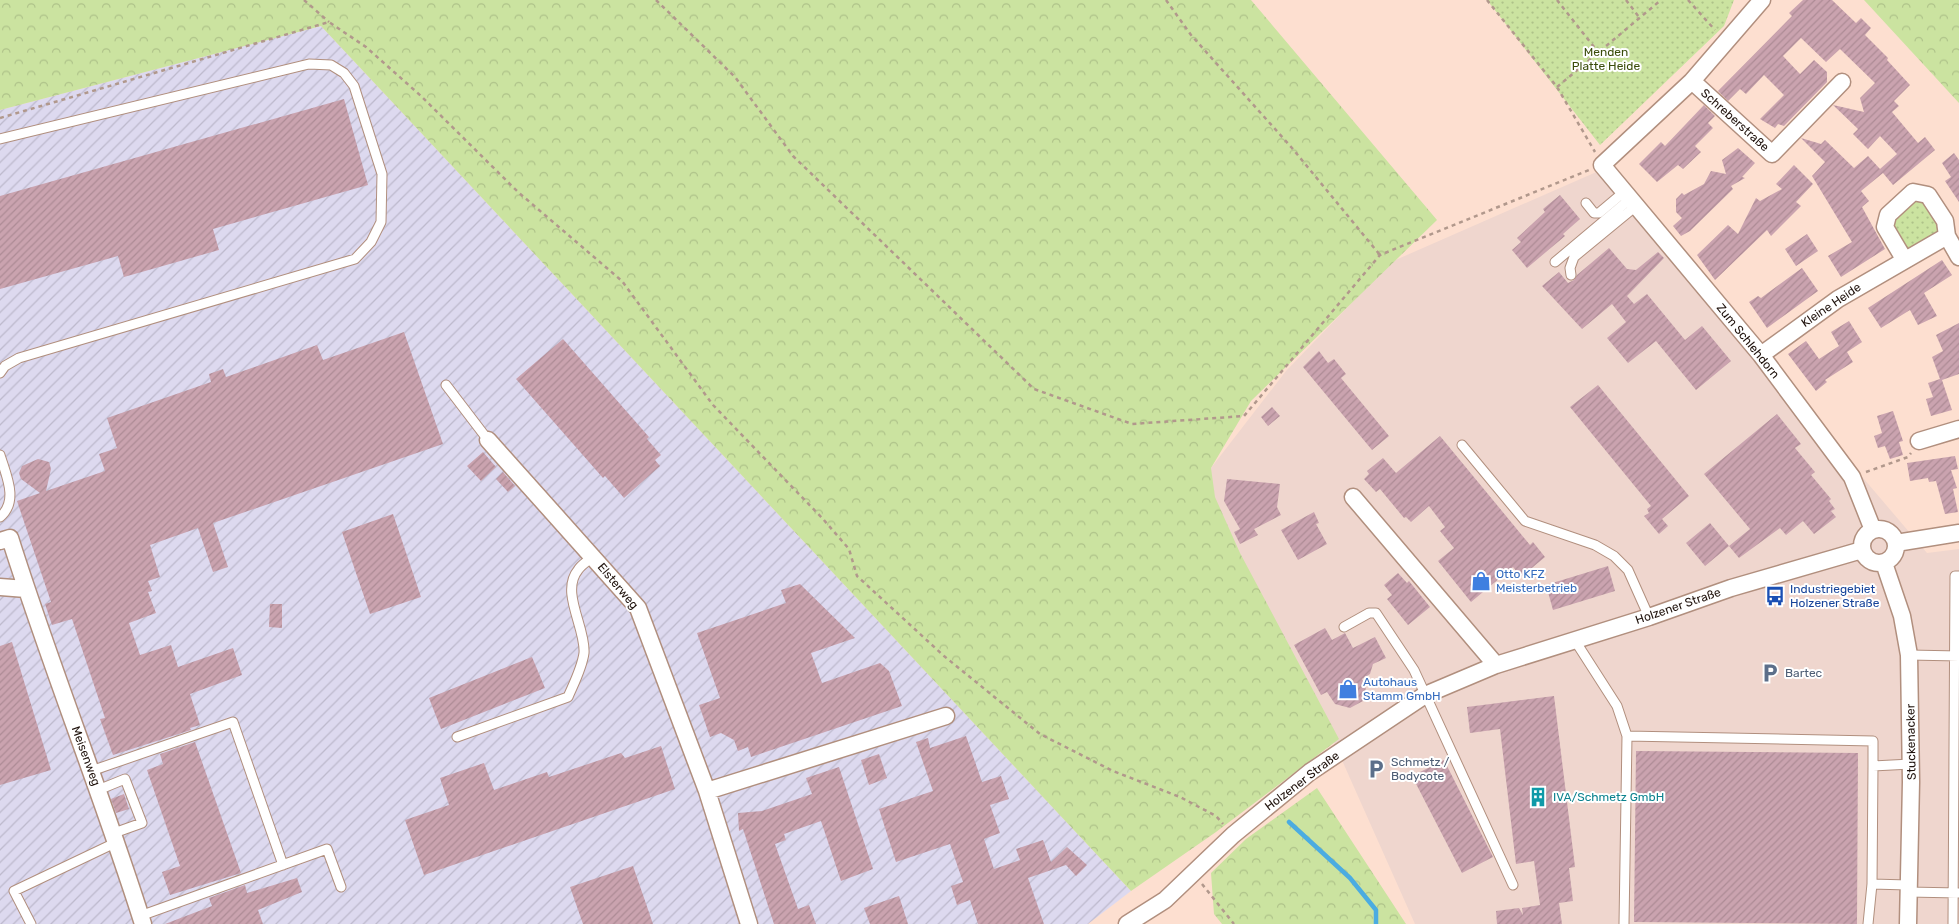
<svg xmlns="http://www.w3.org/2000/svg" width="1959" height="924" viewBox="0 0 1959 924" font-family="Rubik,sans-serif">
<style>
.commercial{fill:#efd6ce}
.industrial{fill:url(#industrial-furrows)}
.green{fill:url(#green-dots)}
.forest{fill:url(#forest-crowns)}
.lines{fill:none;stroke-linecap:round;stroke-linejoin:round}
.stream{stroke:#4bace1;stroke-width:4.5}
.building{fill:url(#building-hatch)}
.service-casing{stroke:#b18f7e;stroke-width:11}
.minor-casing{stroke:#b18f7e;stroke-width:19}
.path{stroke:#b1988c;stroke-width:2.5;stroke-dasharray:4 4;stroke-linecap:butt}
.service{stroke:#fff;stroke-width:9}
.minor{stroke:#fff;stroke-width:16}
.labels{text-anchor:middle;stroke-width:4;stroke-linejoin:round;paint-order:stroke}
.park-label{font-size:12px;fill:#3a4c0a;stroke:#fff}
.street-label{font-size:12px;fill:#1f120c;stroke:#fff}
.shop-label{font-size:12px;fill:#366cbe;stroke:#fff;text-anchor:start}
.transit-label{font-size:12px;fill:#164399;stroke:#fff;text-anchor:start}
.service-label{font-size:12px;fill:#4e5e75;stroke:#fff;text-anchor:start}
.culture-label{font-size:12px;fill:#0d838f;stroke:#fff;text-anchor:start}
</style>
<defs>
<pattern id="industrial-furrows" width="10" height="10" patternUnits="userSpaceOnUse" patternTransform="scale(1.25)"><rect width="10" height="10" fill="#ddd9ef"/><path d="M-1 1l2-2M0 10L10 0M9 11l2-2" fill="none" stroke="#bdb9cc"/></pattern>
<pattern id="green-dots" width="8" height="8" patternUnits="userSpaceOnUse" patternTransform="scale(1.25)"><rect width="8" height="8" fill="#cbe3a0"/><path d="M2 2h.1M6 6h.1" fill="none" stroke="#aec289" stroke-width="1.8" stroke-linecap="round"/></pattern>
<pattern id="forest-crowns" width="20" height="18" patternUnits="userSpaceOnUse" patternTransform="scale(1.25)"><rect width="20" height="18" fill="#cbe3a0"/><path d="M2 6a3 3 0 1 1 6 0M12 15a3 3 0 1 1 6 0" fill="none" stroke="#aec289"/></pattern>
<pattern id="building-hatch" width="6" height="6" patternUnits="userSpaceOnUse" patternTransform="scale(1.25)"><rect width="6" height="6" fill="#caa3af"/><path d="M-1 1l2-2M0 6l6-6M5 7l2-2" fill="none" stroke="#ad8b95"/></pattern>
</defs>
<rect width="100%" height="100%" fill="#fddfd0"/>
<path class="commercial" d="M1601,170L1927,553L1959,549V924H1415L1316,702L1210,497L1211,468L1286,371L1391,262Z"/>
<path class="industrial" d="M321,26L1131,891L1088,924H0V110Z"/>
<path class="green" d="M1487,0H1734L1724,26L1600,145Z
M1913,192L1928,195L1947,236L1904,259L1888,215Z"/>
<path class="forest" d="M0,0H1251L1437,220L1251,401L1211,468L1215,497L1240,553L1339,739L1216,832L1131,891L321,26L0,110Z
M1864,0H1959V103Z
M1317,788L1406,924H1222L1214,914L1211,873L1246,839Z"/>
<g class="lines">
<path class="stream" d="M1289,822L1350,878L1376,910V924"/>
</g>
<path class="building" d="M1803,0H1832L1856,23L1861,18L1871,28L1865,35L1888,58L1887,60L1910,85L1894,101L1899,106L1892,112L1918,143L1925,137L1935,150L1893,185L1883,173L1861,191L1869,201L1862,207L1885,249L1841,277L1828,256L1852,242L1812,176L1825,162L1801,138L1821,144L1825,140L1854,168L1868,156L1880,169L1897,154L1880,136L1868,149L1853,134L1858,129L1833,105L1864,112L1860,98L1875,83L1840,49L1826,62L1801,38L1783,56L1800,74L1814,60L1827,72V82L1784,126L1778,124L1775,128L1760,119L1784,95L1764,75L1746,94L1740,89L1728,101L1718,91L1792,16L1789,13Z
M344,99L368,185L213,229L219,250L124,277L118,256L0,289V196Z
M1704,105L1715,116L1708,123L1713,128L1695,146L1701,152L1683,169L1678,165L1657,182L1639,164L1661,142L1665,146Z
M1738,148L1755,163L1742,177L1745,178L1731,186L1733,189L1690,231L1681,236L1673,226L1682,218L1676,212V199L1682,193L1684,195L1704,184L1711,171L1726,174L1722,160Z
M1954,153L1959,160V202L1945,181L1951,177L1942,163Z
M1794,165L1813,184L1796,202L1801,206L1771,236L1767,230L1715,280L1697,255L1728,225L1738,234L1756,198L1760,201L1782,189L1776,184Z
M1560,195L1580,219L1563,234L1565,236L1527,268L1512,250L1521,242L1517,238L1545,212L1543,209Z
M1807,234L1818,251L1796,266L1785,249Z
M1609,248L1627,269L1636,270L1658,252L1664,258L1627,296L1634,304L1647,294L1685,340L1702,326L1731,361L1696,390L1656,341L1628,363L1607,338L1626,322L1612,304L1582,329L1542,286L1559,272L1568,283L1574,280L1577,275Z
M1942,260L1952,275L1924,293L1937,316L1918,325L1910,310L1881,328L1868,308Z
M1802,268L1818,291L1767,328L1749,302L1758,296L1761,298Z
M1849,321L1862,342L1847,352L1853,362L1825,380L1827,382L1816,391L1788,354L1806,341L1819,359L1839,346L1831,332Z
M1959,323V374L1942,380L1952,410L1931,416L1926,399L1933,397L1928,383L1940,379L1932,357L1943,351L1936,335Z
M404,332L443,444L213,523L228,567L213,572L198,528L150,545L160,577L148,581L152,591L148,592L156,613L129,623L140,655L171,645L178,667L233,648L242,675L190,694L200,725L190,728L191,730L113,755L100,719L105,718L72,619L52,625L45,604L51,602L17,501L40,493L21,479L19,473L22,466L38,459L49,462L51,469L46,491L105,471L99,454L117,448L107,418L211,382L209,374L223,369L226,377L317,345L323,360Z
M563,339L649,437L647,439L661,455L655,460L660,466L624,498L605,476L603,478L516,379Z
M1319,351L1328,363L1334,359L1346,374L1341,378L1389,436L1372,450L1303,367Z
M1598,385L1689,496L1662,519L1668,526L1659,534L1644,516L1649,513L1647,509L1651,506L1570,407Z
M1272,407L1280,416L1268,426L1261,417Z
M1893,411L1903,441L1899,442L1903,455L1890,459L1885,446L1878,448L1874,436L1882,433L1877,416Z
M1777,414L1801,444L1795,448L1815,472L1811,475L1831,499L1829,501L1835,509L1831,511L1836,517L1814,534L1803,521L1786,535L1780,528L1739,558L1729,546L1750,529L1704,474Z
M1440,436L1530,545L1533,542L1545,557L1521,577L1513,567L1471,602L1438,561L1454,548L1440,531L1445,527L1429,506L1411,522L1406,517L1404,518L1380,489L1376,492L1364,479L1369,474L1367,471L1383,458L1396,473Z
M483,452L496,467L481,481L467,466Z
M1955,456L1958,469L1951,470L1957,488L1953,489L1958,512L1945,514L1936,481L1929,482L1928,478L1910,481L1907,463Z
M503,472L515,486L508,492L496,479Z
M1227,479L1280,484L1277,507L1281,515L1254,529L1258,535L1240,544L1234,532L1240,529L1224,501Z
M1314,512L1319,523L1316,524L1327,544L1298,560L1281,530Z
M393,514L421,597L370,614L342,532Z
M1710,523L1729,546L1705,566L1686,543Z
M1608,566L1615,591L1553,610L1546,585Z
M1398,573L1407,583L1409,581L1430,607L1408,625L1387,599L1392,595L1384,585Z
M800,584L855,638L811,653L822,683L880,663L889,671L902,706L751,757L748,747L738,751L734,740L721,733L710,737L699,705L720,698L697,633L786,603L781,590Z
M270,604H282V628L269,627Z
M1325,628L1332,640L1345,633L1353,648L1375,637L1386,658L1373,664L1370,674L1362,679L1366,687L1363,701L1350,708L1335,704L1327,692L1321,695L1294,645Z
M12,642L51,770L0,785V646Z
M532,657L545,688L441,729L429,698Z
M1554,696L1575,867L1569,868L1573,901L1559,903L1562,924H1497L1496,911L1519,908L1523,915L1522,908L1540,905L1534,861L1516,864L1500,729L1470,733L1467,707Z
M966,736L982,782L1001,776L1009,799L990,805L1000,833L984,839L994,869L1020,860L1016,849L1043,840L1051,862L1067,847L1087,865L1076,876L1066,865L1028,878L1044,924H978L970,900L957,905L951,886L963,882L950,844L896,862L879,809L933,791L916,742L928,738L930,748Z
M195,742L241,873L170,895L162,872L180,866L147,770L163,764L160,754Z
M661,746L675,789L424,875L405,820L449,805L440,778L484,763L494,790L547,772L549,777L621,753L625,758Z
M1636,751L1858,753L1857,924L1634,922Z
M879,754L887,778L869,785L861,760Z
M1444,760L1493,857L1462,873L1412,776Z
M839,767L873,869L841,881L821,821L784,834L786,840L775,844L798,909L809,905L816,924H774L743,829L739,831L738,813L762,811L812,794L806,778Z
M124,794L129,809L116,813L111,799Z
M633,866L653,924H583L570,887Z
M297,878L302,892L258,910L263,924H165L212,906L209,898L245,885L247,893Z
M899,896L908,924H870L864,908Z"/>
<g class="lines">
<defs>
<path id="service" d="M0,139L309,64L331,65L344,73L354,86L382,174L381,222L371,242L355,259L19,358L5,366L0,373
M1586,203L1594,213H1599L1624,192
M1555,262L1630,199
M1571,275L1570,268L1574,257L1636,206
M446,385L488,440
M1462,445L1525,521L1595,545L1614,556L1628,570L1649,617
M0,455C6,475 19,501 0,517
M1344,627L1369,613H1376L1414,670L1513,885
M1574,639L1617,706L1627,736
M1909,655L1959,656
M457,737L568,697C574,683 582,668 584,653C586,628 560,592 578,570C581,565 588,561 592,557
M91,771L233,722L283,865
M98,790L125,779L142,823L114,833
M1908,885L1872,884L1873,766L1911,764
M1908,892L1959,893
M140,916L327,849L341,887
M31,924L14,891L117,842
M1624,924L1627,736L1873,741V766
M1868,924L1872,884
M1953,924L1955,576H1959"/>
<path id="minor" d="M1762,0L1692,81L1602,165L1761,355L1852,477L1873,530
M1692,81L1772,154L1842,82
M1904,259L1885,227L1888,215L1913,192L1928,195L1945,221L1947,236
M1761,355L1838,299L1947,236L1959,257
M488,440L638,608L707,791L749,924
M1919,441L1959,429
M1353,497L1496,665
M1862 546a17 17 0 1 1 34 0a17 17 0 1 1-34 0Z
M0,541L10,538C51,668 102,794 143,924
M1896,543L1959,533
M1884,563L1902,616L1909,655L1911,782L1908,924
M0,587L26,589
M707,791L946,716
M1127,924L1165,900L1233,835L1310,772L1425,695L1496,665L1649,617L1731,588L1862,550"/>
</defs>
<use href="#service" class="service-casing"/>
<use href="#minor" class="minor-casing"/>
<path class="path" d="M304,0L329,22
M656,0L735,77L793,156L1034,389L1132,424L1244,416L1380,255L1589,170
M1166,0L1191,35L1292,148L1380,255
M1487,0L1557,87L1595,152
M1557,0L1598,52
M1626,0L1639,17
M1688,0L1715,30
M1557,87L1661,0
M0,118L329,22L366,47L421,96L518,192L622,281L713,405L823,519L849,549L857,576L944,656L1040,734L1113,771L1180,797L1216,816L1223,824
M1866,472L1908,457L1911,453
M1202,884L1234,924"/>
<use href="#service" class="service"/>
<use href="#minor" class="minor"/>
</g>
<defs>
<symbol id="shop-bare" viewBox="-9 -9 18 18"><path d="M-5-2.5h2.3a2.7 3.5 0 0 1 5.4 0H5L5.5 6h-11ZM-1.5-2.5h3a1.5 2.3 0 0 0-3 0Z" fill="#3f7fe0" stroke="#fff" stroke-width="2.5" paint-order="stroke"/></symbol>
<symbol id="bus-bare" viewBox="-9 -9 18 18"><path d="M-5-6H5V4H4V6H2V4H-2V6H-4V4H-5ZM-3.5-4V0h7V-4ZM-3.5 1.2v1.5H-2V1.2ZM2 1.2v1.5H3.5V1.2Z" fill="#1a4fb4" stroke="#fff" stroke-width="2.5" paint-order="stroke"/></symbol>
<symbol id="parking-bare" viewBox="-9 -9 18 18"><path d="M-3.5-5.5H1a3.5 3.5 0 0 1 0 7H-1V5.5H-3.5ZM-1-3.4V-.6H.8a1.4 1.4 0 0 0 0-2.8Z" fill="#5c6f8a" stroke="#fff" stroke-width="2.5" paint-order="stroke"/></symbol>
<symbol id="building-bare" viewBox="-9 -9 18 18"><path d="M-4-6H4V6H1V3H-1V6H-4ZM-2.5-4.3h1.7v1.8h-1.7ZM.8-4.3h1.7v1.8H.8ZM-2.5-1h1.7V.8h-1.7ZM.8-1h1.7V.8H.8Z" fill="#0f9aa8" stroke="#fff" stroke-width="2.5" paint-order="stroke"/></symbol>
</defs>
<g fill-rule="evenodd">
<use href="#shop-bare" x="1467" y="567" width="28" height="28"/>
<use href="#bus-bare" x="1761" y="582" width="28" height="28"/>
<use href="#parking-bare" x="1756" y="659" width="28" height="28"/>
<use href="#shop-bare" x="1334" y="675" width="28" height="28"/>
<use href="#parking-bare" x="1362" y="755" width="28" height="28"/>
<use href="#building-bare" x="1524" y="783" width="28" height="28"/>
</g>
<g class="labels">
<g class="park-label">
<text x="1606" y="56">Menden<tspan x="1606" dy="14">Platte Heide</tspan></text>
</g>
<g class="street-label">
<text transform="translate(1735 120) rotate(42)" y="4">Schreberstraße</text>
<text transform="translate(1831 305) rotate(-34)" y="4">Kleine Heide</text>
<text transform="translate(1748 341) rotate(51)" y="4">Zum Schlehdorn</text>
<text transform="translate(618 586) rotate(50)" y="4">Elsterweg</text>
<text transform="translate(1678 606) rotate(-19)" y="4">Holzener Straße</text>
<text transform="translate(1911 742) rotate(-91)" y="4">Stuckenacker</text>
<text transform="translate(86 756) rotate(70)" y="4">Meisenweg</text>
<text transform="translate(1302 781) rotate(-37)" y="4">Holzener Straße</text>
</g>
<g class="shop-label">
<text x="1496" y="578">Otto KFZ<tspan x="1496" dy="14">Meisterbetrieb</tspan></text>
<text x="1363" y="686">Autohaus<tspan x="1363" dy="14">Stamm GmbH</tspan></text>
</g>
<g class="transit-label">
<text x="1790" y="593">Industriegebiet<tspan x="1790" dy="14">Holzener Straße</tspan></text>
</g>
<g class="service-label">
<text x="1785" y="677">Bartec</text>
<text x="1391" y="766">Schmetz /<tspan x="1391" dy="14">Bodycote</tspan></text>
</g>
<g class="culture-label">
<text x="1553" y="801">IVA/Schmetz GmbH</text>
</g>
</g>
</svg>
